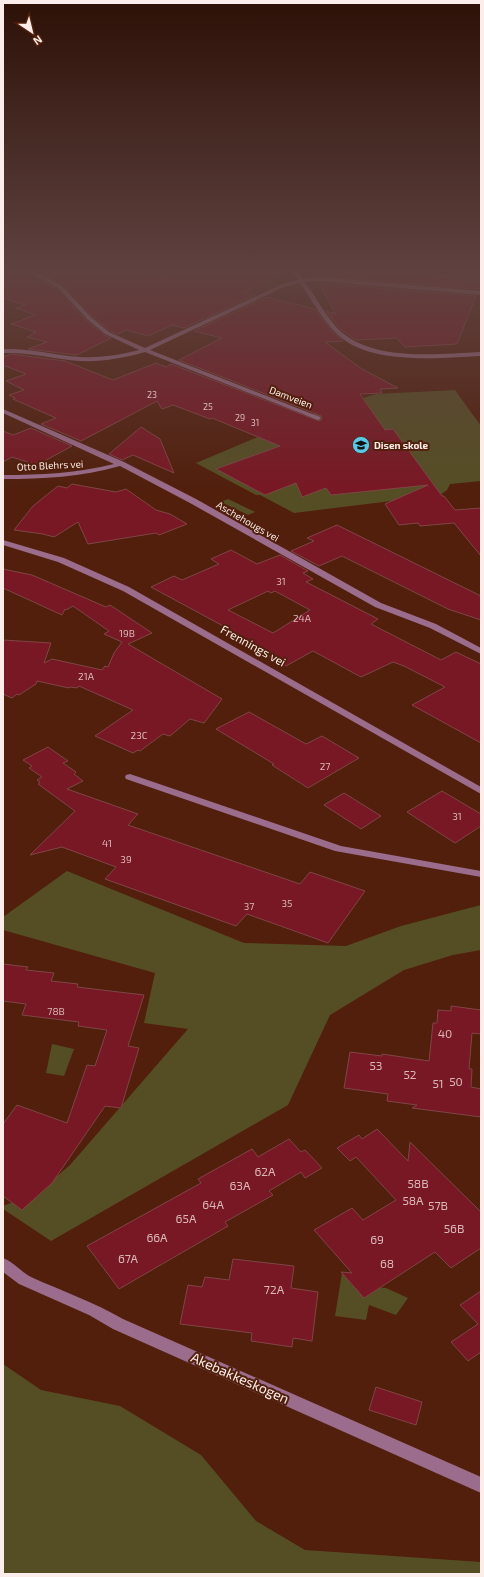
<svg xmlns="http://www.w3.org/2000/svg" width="484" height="1577" viewBox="0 0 484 1577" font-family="'Exo 2',sans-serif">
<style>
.green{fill:#554e24}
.building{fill:#781824;stroke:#7f4546;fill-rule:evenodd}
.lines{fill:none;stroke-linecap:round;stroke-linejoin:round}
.minor{fill:#9b6c8b;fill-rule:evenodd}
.labels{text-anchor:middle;stroke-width:4;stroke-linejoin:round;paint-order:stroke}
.far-number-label{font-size:9px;fill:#dab8b8}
.far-street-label{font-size:10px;fill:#fbede9;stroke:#511f0c}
.far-poi-label{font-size:10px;font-weight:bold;fill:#fbede9;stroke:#511f0c;text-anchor:start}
.number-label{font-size:10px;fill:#dab8b8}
.street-label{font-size:12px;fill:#fbede9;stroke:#511f0c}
.near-number-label{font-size:12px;fill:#dab8b8}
.near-street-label{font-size:14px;fill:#fbede9;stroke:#511f0c}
</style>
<rect width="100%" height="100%" fill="#511f0c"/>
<path class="green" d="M455,390L481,426V481L450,484L447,490L440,495L294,513L260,495H256L196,463L315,413L376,394Z
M228,499L255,512L248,515L221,502Z
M67,871L244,943L346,946L401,926L481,905V950L453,955L404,970L330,1015L288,1105L51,1241L3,1209V1206L39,1192L70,1165L188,1029L144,1023L155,973L3,930V917Z
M52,1044L74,1049L64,1076L46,1073Z
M342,1273L352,1285L386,1288L408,1298L396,1315L369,1305L366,1320L335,1316Z
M3,1364L41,1390L120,1406L201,1455L256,1521L305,1550L481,1562V1574H3Z"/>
<path class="building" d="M3,270H24L57,289L86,320L104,335L111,338L77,355L28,349L47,342L27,337L36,332L11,324L36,315L16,308L25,305L3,298Z
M34,270H141L163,276L176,270H290L244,292L255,295L184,328L172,325L148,336L126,330L118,334L110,331L92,316L63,285Z
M311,270H389V271L464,278L462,281L481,282V284L479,289L315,276Z
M319,283L476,296L457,344L405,347L397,338L356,340L340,329L326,311L336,314Z
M266,297L315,309L333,332L343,341L325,342L362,369L398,388L380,389L382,393L360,394L385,430L393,429L442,496H444L455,510L481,508V556L454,523L420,526L418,523L399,525L385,504L428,485L331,495L326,488L302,497L296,483L265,495L216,469L280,446L212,418L210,419L173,405L162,409L157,401L81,441L41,424L56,418L13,399L15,398L9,395L24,390L6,381L26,374L3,365V357L11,354L65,361L113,380L156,363L166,367L171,364L319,421L322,419L321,416L179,360L222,338L194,331Z
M141,427L160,439L174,473L133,455L122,460L109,454Z
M31,428L72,446L37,465L12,457L3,462V431L13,435Z
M72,484L116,492L126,489L156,510L170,514L187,524L159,535L156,533L88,544L78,522L54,537L43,534L14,530L33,506L58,486L67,488Z
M337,525L481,596V620L448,609L342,556L319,566L291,551L314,541L307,538Z
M231,550L257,564L280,555L308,571L303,573L313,579L306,582L378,619L371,624L441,660L456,652L481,664V743L412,705L445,687L404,666L393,662L361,677L313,651L286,666L232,636L238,634L151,587L174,576L182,580L219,564L211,559ZM268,591L271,593L275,591L310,610L273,633L228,610Z
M3,569L32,575L106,607L110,605L152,633L128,644L222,699L204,723L190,719L170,736L163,734L140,751L138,750L133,753L95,736L133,710L79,686L77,688L70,687L69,688L37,681L36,684L19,695L17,694L12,698L3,694V640L51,643L44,663L52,659L102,670L105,666L108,667L114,653L122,642L104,634L109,631L73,606L66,610L65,609L62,615L3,588Z
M249,712L306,744L322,736L359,758L308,788L272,765L274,764L216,729Z
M48,747L68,761L63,763L76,772L74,774L83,781L67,789L138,814L128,825L300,884L310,872L365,891L328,943L247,914L236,926L105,879L116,867L62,847L30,855L75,811L38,784L40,782L37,780L42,777L29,768L32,766L23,760Z
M442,791L481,814V826L455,843L407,812Z
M344,793L381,816L361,829L324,805Z
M3,964L28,967L26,970L54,973L51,981L78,984L77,987L144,995L128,1046L139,1048L121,1108L105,1106L52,1183L22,1210L3,1196V1124L17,1105L67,1123L87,1065L95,1066L107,1030L78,1026L79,1022L22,1015L26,1004L3,1001Z
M451,1006L481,1010V1034L472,1033L469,1069H472L471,1087L481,1089V1117L412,1108L417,1105L387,1101L388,1094L344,1088L350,1052L382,1056V1054L429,1061L433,1023H437L438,1010L451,1011Z
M377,1129L408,1161L410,1142L481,1212V1248L451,1268L435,1252L364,1298L341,1272L352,1273L314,1230L352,1208L363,1220L396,1200L356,1157L350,1161L337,1148L359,1135L362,1139Z
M289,1139L301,1152L305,1150L322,1168L305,1178L301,1172L269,1191L273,1195L225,1222L228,1226L119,1289L87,1246L201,1183L198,1179L252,1149L258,1157Z
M233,1259L294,1266L291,1288L318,1292L312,1341L293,1338L292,1347L251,1341L252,1333L180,1324L188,1285L202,1287L205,1277L229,1280Z
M481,1291V1352L468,1361L451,1342L478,1324L460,1305Z
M376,1387L422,1402L416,1425L369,1410Z"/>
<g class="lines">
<path class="minor" d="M25,270H31L62,286L91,317L109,332L145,348L280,285L298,280L291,270H297L303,279L318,277L481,291V295L318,281L305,282C315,296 328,319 339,330C374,362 437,354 481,352V356C438,358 365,366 334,331C321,317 311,299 300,283L284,287L150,350L320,417V419L318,420L145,352C124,358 102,362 80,361C54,359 29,352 3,353V349C29,348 54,355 80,357C100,358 120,355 139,350L105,334L87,319L58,288Z
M3,409L124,462L196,499L381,603L436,624L481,648V654L430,628L375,607L190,503L120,466C81,477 43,479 3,479V475C41,475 78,473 114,464L3,413Z
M3,540L64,558L129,587L481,787V794L123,591L58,562L3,545Z
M130,774L341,846L481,871V877L335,851L126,779L125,777L126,775Z
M3,1258C14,1262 21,1272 31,1277C62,1291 94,1302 123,1319L481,1477V1493L113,1329L89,1315L19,1284L3,1272Z"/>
</g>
<linearGradient id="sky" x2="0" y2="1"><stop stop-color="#2d1107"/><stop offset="0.55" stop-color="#5f4240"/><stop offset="1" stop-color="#5f4240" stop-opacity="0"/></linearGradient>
<rect width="484" height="490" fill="url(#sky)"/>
<defs>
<symbol id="school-disc" viewBox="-11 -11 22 22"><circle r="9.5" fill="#5bc7e7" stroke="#511f0c"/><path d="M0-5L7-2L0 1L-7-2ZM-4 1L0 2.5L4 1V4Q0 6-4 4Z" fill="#111"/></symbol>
</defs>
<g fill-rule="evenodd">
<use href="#school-disc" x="351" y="435" width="20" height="20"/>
</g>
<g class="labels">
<g class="far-number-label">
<text x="152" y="398">23</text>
<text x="208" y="410">25</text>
<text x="240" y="421">29</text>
<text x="255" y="426">31</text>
</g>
<g class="far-street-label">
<text transform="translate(291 397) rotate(21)" y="4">Damveien</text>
<text transform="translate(50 465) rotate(-3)" y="4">Otto Blehrs vei</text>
<text transform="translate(248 521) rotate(30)" y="4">Aschehougs vei</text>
</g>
<g class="far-poi-label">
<text x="374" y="449">Disen skole</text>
</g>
<g class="number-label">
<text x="281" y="585">31</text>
<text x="302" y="622">24A</text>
<text x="127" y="637">19B</text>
<text x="86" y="680">21A</text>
<text x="139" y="739">23C</text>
<text x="325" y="770">27</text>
<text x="457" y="820">31</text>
<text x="107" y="847">41</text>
<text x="126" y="863">39</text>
<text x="287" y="907">35</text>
<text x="249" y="910">37</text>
<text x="56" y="1015">78B</text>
</g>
<g class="street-label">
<text transform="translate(253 646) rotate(29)" y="4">Frennings vei</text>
</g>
<g class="near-number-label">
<text x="445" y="1038">40</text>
<text x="376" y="1070">53</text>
<text x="410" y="1079">52</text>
<text x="456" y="1086">50</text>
<text x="438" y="1088">51</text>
<text x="265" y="1176">62A</text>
<text x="418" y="1188">58B</text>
<text x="240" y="1190">63A</text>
<text x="413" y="1205">58A</text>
<text x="213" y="1209">64A</text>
<text x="438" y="1210">57B</text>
<text x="186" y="1223">65A</text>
<text x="454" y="1233">56B</text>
<text x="157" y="1242">66A</text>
<text x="377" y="1244">69</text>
<text x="128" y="1263">67A</text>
<text x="387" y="1268">68</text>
<text x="274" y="1294">72A</text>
</g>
<g class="near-street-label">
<text transform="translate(240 1378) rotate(24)" y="5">Akebakkeskogen</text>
</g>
</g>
<rect width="484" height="1577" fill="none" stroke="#fbede9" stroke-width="8"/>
<g transform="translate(32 32) rotate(145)" stroke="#511f0c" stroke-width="3" paint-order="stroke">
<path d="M0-3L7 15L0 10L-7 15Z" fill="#fbede9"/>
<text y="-6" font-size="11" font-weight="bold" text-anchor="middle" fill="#fbede9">N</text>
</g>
</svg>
